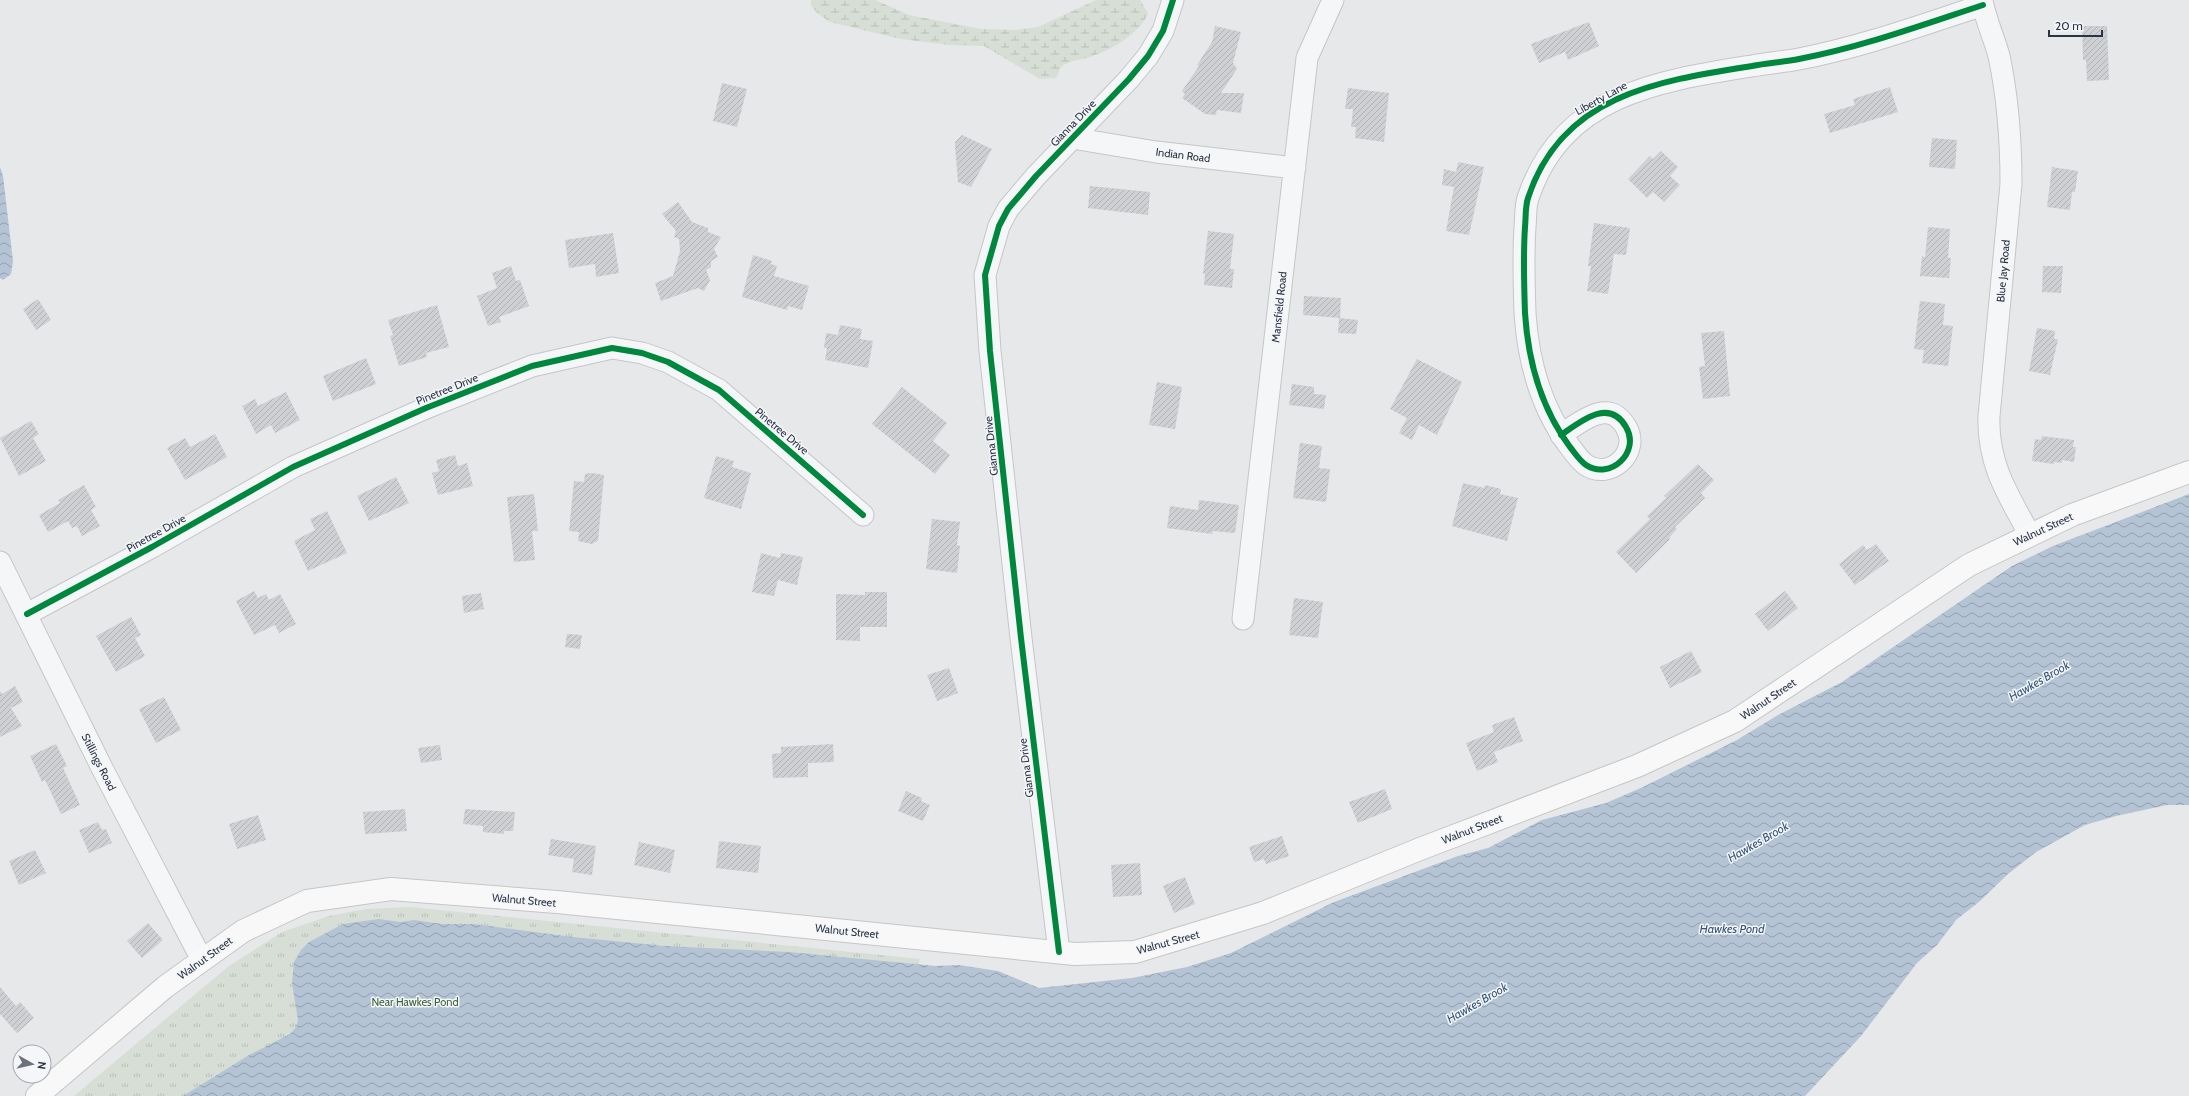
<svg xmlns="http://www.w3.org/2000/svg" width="2189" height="1096" viewBox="0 0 2189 1096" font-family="Cabin,sans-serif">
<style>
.grass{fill:url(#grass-tufts)}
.wetland{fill:url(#wetland-marsh)}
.water{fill:url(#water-waves)}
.building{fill:url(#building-hatch)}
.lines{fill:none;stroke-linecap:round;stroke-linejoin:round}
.street-casing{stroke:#c4c6c8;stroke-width:23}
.secondary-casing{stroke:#c4c6c8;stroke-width:24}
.street{stroke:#f5f6f7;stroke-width:21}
.secondary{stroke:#f8f8f8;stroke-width:22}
.cycleway-casing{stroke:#f4f6f9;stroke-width:8}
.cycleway{stroke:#00873e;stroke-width:6}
.labels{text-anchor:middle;stroke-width:3;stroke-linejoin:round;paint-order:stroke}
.street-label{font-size:11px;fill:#2b3445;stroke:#f4f6f9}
.park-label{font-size:11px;fill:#3f6138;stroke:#f4f6f9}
.water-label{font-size:12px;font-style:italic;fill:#34527a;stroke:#f4f6f9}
</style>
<defs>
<pattern id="grass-tufts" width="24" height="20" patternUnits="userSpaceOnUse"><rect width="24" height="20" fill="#d6ded6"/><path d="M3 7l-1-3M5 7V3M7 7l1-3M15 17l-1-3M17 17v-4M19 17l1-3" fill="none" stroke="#b8bfb9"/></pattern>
<pattern id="wetland-marsh" width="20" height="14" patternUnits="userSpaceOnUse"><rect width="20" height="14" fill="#d6ded6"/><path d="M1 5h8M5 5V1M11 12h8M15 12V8" fill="none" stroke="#b8bfb9"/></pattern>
<pattern id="water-waves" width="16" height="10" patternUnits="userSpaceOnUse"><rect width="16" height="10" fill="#b4c4d5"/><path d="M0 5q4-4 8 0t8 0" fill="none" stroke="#93a0af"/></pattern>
<pattern id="building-hatch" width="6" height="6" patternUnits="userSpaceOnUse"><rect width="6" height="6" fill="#ced0d3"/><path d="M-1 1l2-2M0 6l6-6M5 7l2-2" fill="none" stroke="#b1b3b6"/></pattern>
</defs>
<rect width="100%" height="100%" fill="#e6e8ea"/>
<path class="grass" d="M410,907L920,959L872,1096H74L229,966L282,932L329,916L366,909Z"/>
<path class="wetland" d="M811,0H875L909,15L981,29L1015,30L1038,27L1096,0H1140L1148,13C1140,34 1111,50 1090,57C1081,60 1069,60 1061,67C1059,70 1058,75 1056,78L1040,79L984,46L950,45L901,39L830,22L817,13L811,5Z"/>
<path class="water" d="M0,167L3,176L13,261L11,274L3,280L0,278Z
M2189,494V805H2167L2116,816L2085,825L2036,852L2008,874L1980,901L1956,920L1937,945L1917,963L1861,1036L1805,1096H183L249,1055L290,1034L296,1027L298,1020L292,983L294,962L301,950L309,942L343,924L379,919L400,922L414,920L442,924H474L573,937L665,946L789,952L936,966L959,965L998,971L1039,988L1132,978L1187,967L1231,953L1334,902L1458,856L1488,848L1542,820L1606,803L1643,787L1737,740L1778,715L1842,682L2012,566L2053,546Z"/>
<path class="building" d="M1589,22L1599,46L1568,60L1565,52L1539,63L1531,44Z
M1215,26L1241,32L1233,63L1237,69L1221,93H1244L1241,113L1217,110L1216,115L1205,114L1182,98L1185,94L1182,91L1199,66L1197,65L1212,42Z
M2082,26H2107L2109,80L2087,81L2086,60H2083Z
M722,83L747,89L737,127L713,121Z
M1890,87L1898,112L1830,133L1824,114L1855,105L1853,99Z
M1348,88L1389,93L1384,142L1355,138L1356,127H1351L1353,109H1345Z
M962,135L992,149L971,187L958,182L955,146V142Z
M1932,138L1957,140L1955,169L1929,167Z
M1661,151L1678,167L1670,176L1680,185L1664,202L1653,192L1647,198L1628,179L1650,156L1653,159Z
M1458,162L1484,167L1469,235L1446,231L1454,187L1442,185L1444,169L1456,172Z
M2052,167L2078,171L2075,192H2072L2070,210L2047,207Z
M1090,186L1150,192L1148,215L1088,208Z
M678,202L692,222L708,228V232L721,237L714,249L718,257L711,261V267L706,270L710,280L704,291L698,288L661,301L655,283L673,276L680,251L679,239L674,237L676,231L662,214Z
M1594,223L1630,228L1626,255L1614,254L1608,294L1587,291L1591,266H1588Z
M1928,227L1950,229L1948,258H1951L1949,278L1920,276L1922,256L1925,257Z
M1208,231L1234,234L1230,269H1234L1232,288L1204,285L1205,274H1203Z
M613,233L619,273L596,277L595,264L569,268L565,240Z
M753,255L772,261L771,264L777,266L774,276L809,286L802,310L788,306L787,310L742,297Z
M511,266L516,281L520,280L529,306L499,317L501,322L488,326L477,296L497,288L492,273Z
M2043,266H2063L2061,293L2042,292Z
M1304,296L1341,298L1340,318L1303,315Z
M38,299L51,320L36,330L23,309Z
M1920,301L1945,304L1943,325L1953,326L1948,366L1922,363L1924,350L1914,349Z
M437,305L449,347L426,353L427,357L399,366L390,336L393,335L388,320Z
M1339,318L1358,320L1356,334L1338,333Z
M840,325L862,329L860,339L873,341L868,368L825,360L827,348H824L826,333L838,335Z
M2037,328L2055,331L2054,339H2058L2050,375L2029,371Z
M1724,331L1730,396L1703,399L1699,367L1705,366L1701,333Z
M366,358L376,384L333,401L323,376Z
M1417,359L1462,382L1437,435L1419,425L1412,440L1399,433L1407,418L1390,409Z
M1157,382L1182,387L1175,429L1149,425Z
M1292,384L1314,387V394L1326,395L1324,409L1289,405Z
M902,387L947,423L933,441L950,455L935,474L872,424Z
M286,392L300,420L275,433L271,425L256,434L242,406L255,399L258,406Z
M31,421L39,434L33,438L46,461L19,476L0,438Z
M215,434L227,457L185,480L167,448L185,438L190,447Z
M2042,436L2074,440L2073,447H2076L2074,462L2062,460V463L2054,462V464L2032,461L2035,439L2041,440Z
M1300,443L1322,446L1319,468L1330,469L1326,502L1293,498Z
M455,455L458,466L467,463L473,486L438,495L432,473L439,471L436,460Z
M716,456L734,461L732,467L751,473L741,509L704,498Z
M1698,464L1714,480L1701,493L1705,498L1675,527L1677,529L1669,538L1670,539L1636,573L1616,552L1650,519L1647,516L1666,498L1664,496Z
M592,473L604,475L598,541L592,544L578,541L579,532L569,531L574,481L584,482L585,474Z
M396,477L409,503L369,521L357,496Z
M1463,483L1484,488L1485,485L1501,489L1500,494L1518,498L1507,541L1452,526Z
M84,485L96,507L91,510L100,526L82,536L77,526L72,528L68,521L48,532L39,515L60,503L58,500Z
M534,494L538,531H532L535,560L514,562L507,497Z
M1199,500L1239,505L1235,533L1213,531L1212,534L1167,528L1170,506L1198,510Z
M327,511L347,553L308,571L294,541L315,530L310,519Z
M932,519L960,522L957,545L960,546L957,573L926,569Z
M1876,544L1889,561L1855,585L1839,564L1863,545L1867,550Z
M761,553L780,558L781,553L803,557L797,585L778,580L774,596L752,592Z
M254,591L258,598L266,594L269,600L280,594L296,624L279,633L275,625L254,635L236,601Z
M1785,591L1798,608L1768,631L1755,614Z
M865,592H887V627H860V641L836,640V594L865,595Z
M481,593L484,609L464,613L462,596Z
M1294,598L1323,602L1318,638L1289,635Z
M131,617L141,635L135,638L145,656L116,672L96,636Z
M567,634L582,635L580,649L565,647Z
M1691,651L1702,672L1670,688L1660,667Z
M949,668L958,693L937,701L927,675Z
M15,686L23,702L11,708L22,726L0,737V691L2,694Z
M164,697L181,730L156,743L139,709Z
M1514,717L1523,741L1494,752L1498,762L1477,771L1466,743L1494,732L1492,725Z
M56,744L67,766L63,768L80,805L61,814L45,780L42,782L30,756Z
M833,744L834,762L808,763V777L773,778L772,754L781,753V747Z
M440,745L442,760L421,763L418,748Z
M1385,789L1392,809L1358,823L1349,802Z
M906,791L922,798L921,801L930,805L923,821L898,811Z
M405,809L407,831L365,834L363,812Z
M465,809L515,812L513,831H504V834L483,832V826L463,824Z
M258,815L266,840L237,849L229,824Z
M98,822L102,830L106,829L112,843L89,853L79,830Z
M1282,836L1289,856L1266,864L1264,859L1254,862L1249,847Z
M551,839L596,846L592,875L572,872L574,859L548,855Z
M719,841L761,846L758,873L716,868Z
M639,842L675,850L670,873L634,865Z
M35,850L46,873L19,885L9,861Z
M1140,863L1142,895L1113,897L1111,865Z
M1185,877L1195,904L1174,913L1163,886Z
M148,923L163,940L142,958L127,941Z
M0,987L16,1006L20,1002L34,1018L17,1033L0,1014Z"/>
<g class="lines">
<defs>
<path id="street" d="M1982,0C1985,19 1994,37 1999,56C2008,98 2011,141 2011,184L1989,416C1987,463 2008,495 2030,535
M1072,138L1156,152L1295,168
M1561,435C1580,422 1609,397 1626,427C1641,452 1610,481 1586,465C1579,460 1575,453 1570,447C1541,408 1528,360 1525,313C1524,284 1523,256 1525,227C1526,218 1525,207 1528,198C1562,95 1657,81 1752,66C1767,63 1784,62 1799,59C1862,47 1922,25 1983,5
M0,562L103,770L202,960
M27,614L152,547L293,467L426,408L532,366L612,348L642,353L668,362L719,390L863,515
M1243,619L1307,58L1333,0
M1059,952L1021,638L990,351L985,275L999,226L1008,209L1036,176L1129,79L1148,56L1163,31L1173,0"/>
<path id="secondary" d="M37,1096L165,987L243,931L307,901L391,889L557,902L1075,954L1135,952L1263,913L1420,849L1637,766L1735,721L1969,565L2072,515L2189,472"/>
</defs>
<use href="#street" class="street-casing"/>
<use href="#secondary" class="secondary-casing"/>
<use href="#street" class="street"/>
<use href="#secondary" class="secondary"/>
<defs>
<path id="cycleway" d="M1561,435C1580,422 1609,397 1626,427C1641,452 1610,481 1586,465C1579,460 1575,453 1570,447C1541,408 1528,360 1525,313C1524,284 1523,256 1525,227C1526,218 1525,207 1528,198C1562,95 1657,81 1752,66C1767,63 1784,62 1799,59C1862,47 1922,25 1983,5
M27,614L152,547L293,467L426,408L532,366L612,348L642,353L668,362L719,390L863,515
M1059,952L1021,638L990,351L985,275L999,226L1008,209L1036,176L1129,79L1148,56L1163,31L1173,0"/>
</defs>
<use href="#cycleway" class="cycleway-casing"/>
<use href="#cycleway" class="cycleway"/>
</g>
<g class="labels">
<g class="street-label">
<text transform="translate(1601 98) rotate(-29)" y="4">Liberty Lane</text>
<text transform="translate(1073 123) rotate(-46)" y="4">Gianna Drive</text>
<text transform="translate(1183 155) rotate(7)" y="4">Indian Road</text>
<text transform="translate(2003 271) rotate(-85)" y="4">Blue Jay Road</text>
<text transform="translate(1279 307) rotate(-84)" y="4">Mansfield Road</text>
<text transform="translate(447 389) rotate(-22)" y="4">Pinetree Drive</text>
<text transform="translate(782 431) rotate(40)" y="4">Pinetree Drive</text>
<text transform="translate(991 446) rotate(-96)" y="4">Gianna Drive</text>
<text transform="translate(2043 529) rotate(-25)" y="4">Walnut Street</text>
<text transform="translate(156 533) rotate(-29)" y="4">Pinetree Drive</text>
<text transform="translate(1768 699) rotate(-34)" y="4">Walnut Street</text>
<text transform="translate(99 762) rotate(63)" y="4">Stillings Road</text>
<text transform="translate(1026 768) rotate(-97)" y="4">Gianna Drive</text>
<text transform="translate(1472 829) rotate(-21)" y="4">Walnut Street</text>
<text transform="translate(524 900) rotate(5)" y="4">Walnut Street</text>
<text transform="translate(847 931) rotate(6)" y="4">Walnut Street</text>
<text transform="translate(1168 942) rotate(-15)" y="4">Walnut Street</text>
<text transform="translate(205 958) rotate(-36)" y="4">Walnut Street</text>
</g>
<g class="park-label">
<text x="415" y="1006">Near Hawkes Pond</text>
</g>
<g class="water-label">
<text transform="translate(2039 681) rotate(-30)" y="4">Hawkes Brook</text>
<text transform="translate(1758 842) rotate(-30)" y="4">Hawkes Brook</text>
<text x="1732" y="933">Hawkes Pond</text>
<text transform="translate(1477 1003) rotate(-30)" y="4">Hawkes Brook</text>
</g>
</g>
<g transform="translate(32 1064) rotate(98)"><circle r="19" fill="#f4f6f9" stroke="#a4a8b1"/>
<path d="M0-3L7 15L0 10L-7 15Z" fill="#6c737f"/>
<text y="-6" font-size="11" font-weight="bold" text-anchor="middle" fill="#2b3445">N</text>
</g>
<path d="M2049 30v6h53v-6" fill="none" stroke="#2b3445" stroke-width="2"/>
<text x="2055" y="30" font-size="12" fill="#2b3445" stroke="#f4f6f9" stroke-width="3" paint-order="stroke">20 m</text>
</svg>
